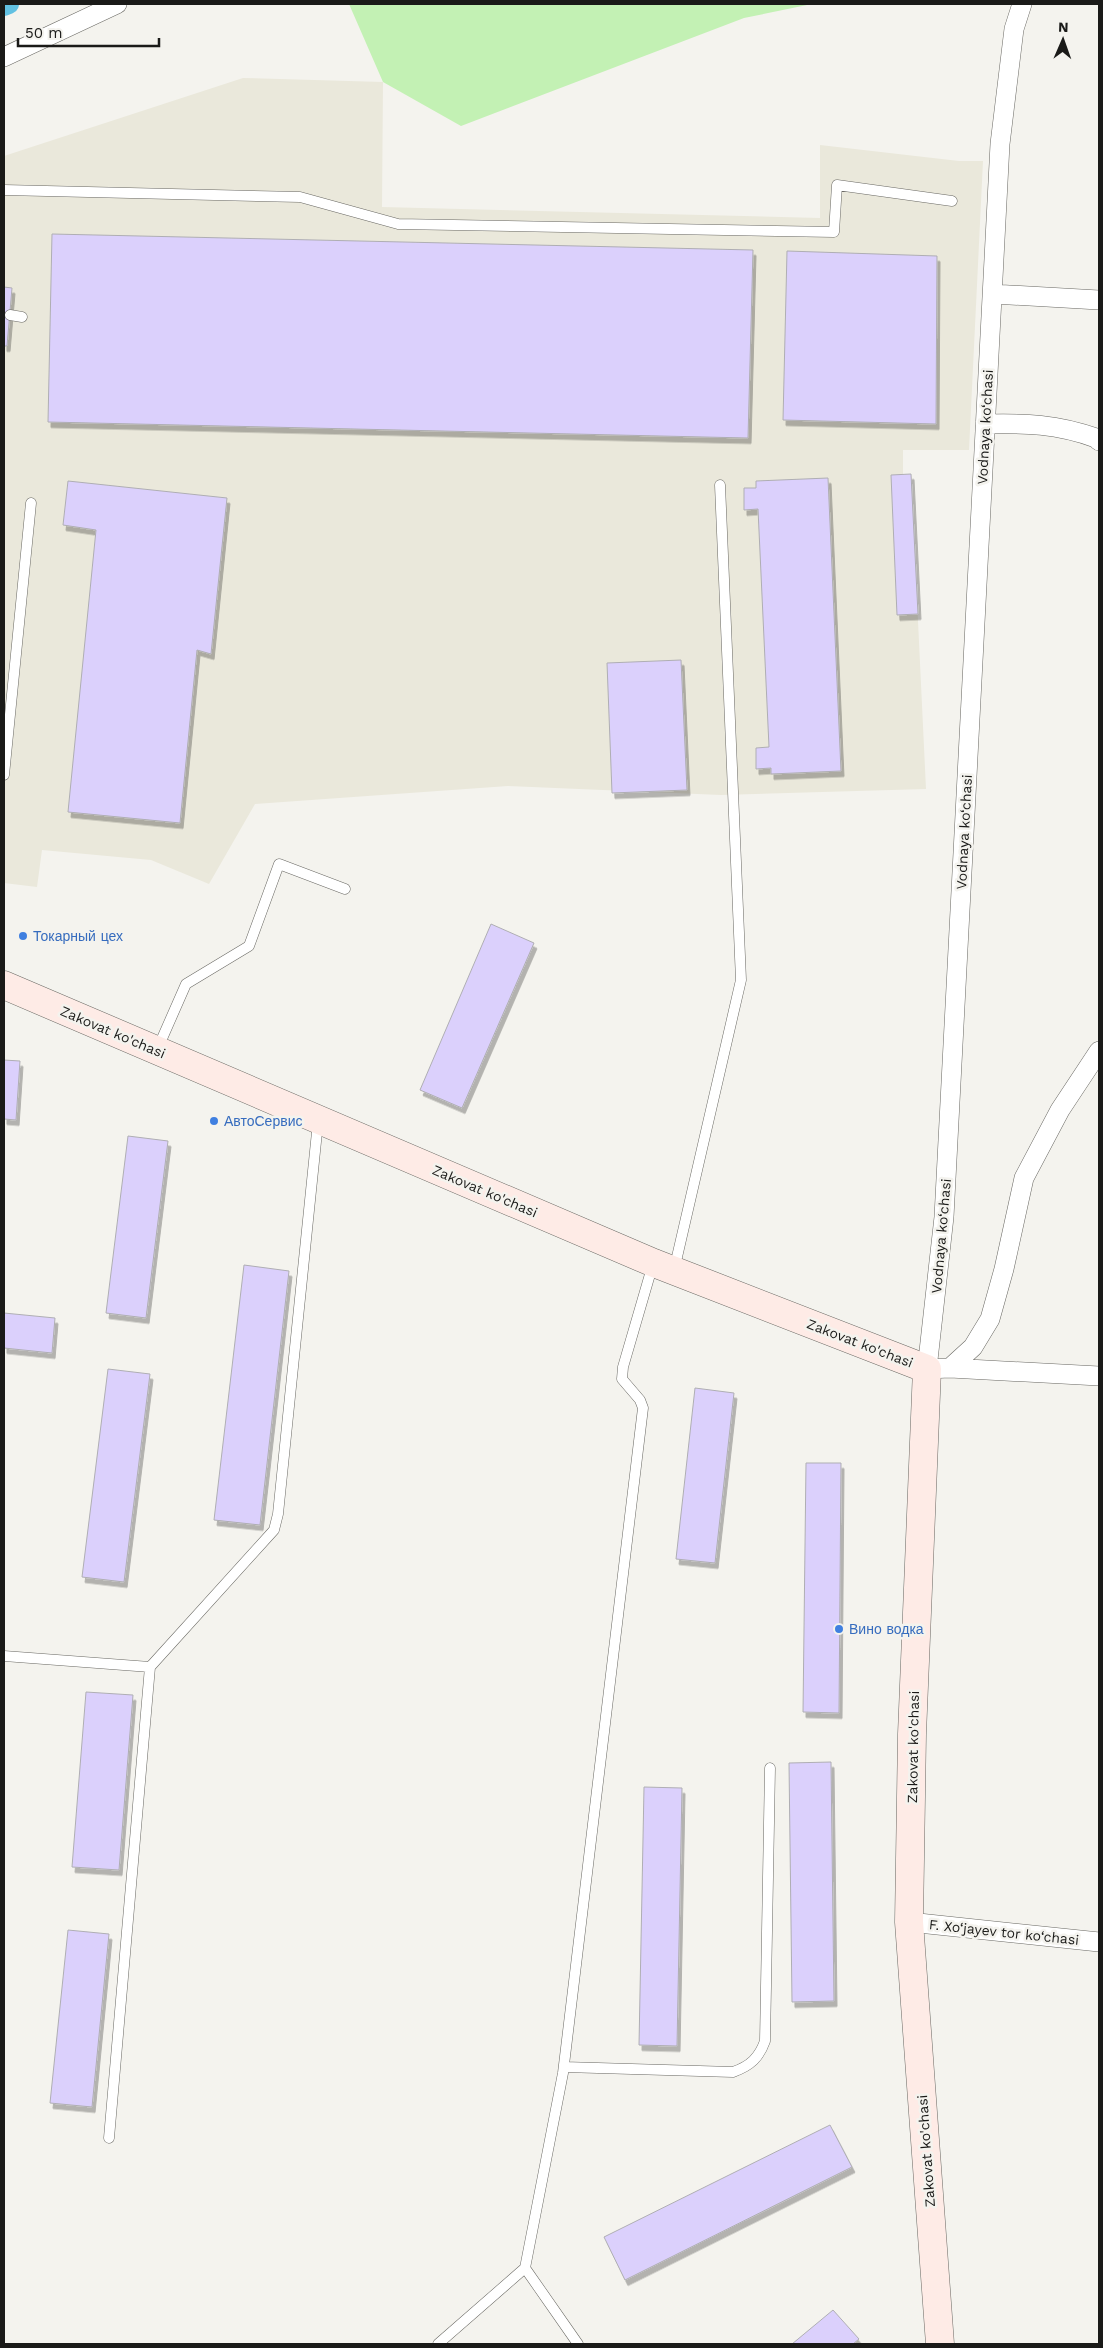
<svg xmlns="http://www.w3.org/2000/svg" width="1103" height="2348" viewBox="0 0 1103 2348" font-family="'Work Sans',sans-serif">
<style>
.built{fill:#eae8db}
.green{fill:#c3f1b4}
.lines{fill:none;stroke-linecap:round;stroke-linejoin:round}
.canal{stroke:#62c1e2;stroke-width:20}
.building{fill:#dbd0fc;stroke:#afaeb3;filter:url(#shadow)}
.lane-casing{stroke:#696863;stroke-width:11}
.street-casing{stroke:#696863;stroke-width:20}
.secondary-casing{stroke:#696863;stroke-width:29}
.lane{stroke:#fff;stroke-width:10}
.street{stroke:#fff;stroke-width:19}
.secondary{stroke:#feebe6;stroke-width:28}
.shop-dot{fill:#3f7fe0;stroke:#f4f3ee;stroke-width:2}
.labels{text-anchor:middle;stroke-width:5;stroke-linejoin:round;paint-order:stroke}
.street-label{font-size:14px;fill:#1a1a18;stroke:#f4f3ee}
.shop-label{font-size:14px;fill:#366cbe;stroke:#f4f3ee;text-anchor:start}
</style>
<defs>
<filter id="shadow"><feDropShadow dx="3" dy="5.5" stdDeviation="0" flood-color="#0004"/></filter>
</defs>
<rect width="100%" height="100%" fill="#f4f3ee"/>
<path class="built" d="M243,78L383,82L382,207L820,218V145L959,161H983L969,450H903V475L911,474L926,789L721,795L508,786L255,804L209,884L151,860L42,850L37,887L4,883V156Z"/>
<path class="green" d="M349,4H812L744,18L461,126L383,82Z"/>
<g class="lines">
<path class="canal" d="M4,6L9,4"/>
</g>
<path class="building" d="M52,234L753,250L748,438L48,422Z
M787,251L937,256L936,424L783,420Z
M4,287L12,288L7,346H4Z
M911,474L918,614L897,615L891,475Z
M828,478L841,771L771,774V768L756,769V748L769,747L758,509L744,510V488H756V481Z
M68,481L227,498L211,654L197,650L180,823L68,812L96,530L63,525Z
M681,660L687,790L612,793L607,663Z
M491,924L534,943L462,1108L420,1090Z
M4,1060L20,1061L16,1120L4,1119Z
M128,1136L168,1141L146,1318L106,1313Z
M244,1265L289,1271L260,1525L214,1520Z
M4,1313L55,1318L52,1353L4,1348Z
M108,1369L150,1374L124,1582L82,1577Z
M695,1388L734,1393L715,1563L676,1559Z
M806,1463H841L839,1713L803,1712Z
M86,1692L133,1695L119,1870L72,1867Z
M831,1762L834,2001L792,2002L789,1763Z
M644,1787L682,1788L677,2046L639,2045Z
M68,1930L109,1934L92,2107L50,2103Z
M830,2125L852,2167L625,2280L604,2237Z
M833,2310L859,2339L853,2344H792Z"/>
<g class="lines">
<defs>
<path id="lane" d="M4,190L300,197L398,224L834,232L837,185L952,201
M10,315L22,317
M4,775L31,503
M157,1050L186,984L249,946L279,864L345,889
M674,1270L741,980L720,485
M4,1656L150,1667
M564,2067L733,2072C750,2066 759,2058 765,2041L770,1768
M109,2138L150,1667L274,1530L278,1514L318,1122
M525,2268L578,2344
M438,2344L525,2268L563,2073L643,1408L640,1400L622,1379L623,1367L653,1264"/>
<path id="street" d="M1022,4L1014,29L1000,144L944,1217L927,1369L950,1368L1099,1376
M4,57L117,4
M993,294L1099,300
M985,424C1025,423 1057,424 1096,438L1099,441
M950,1368L973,1347L990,1319L1004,1269L1024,1178L1060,1110L1099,1051
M909,1922L1099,1942"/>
<path id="secondary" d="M4,985L654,1263L927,1369L912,1734L909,1922L940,2344"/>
</defs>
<use href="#lane" class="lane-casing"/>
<use href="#street" class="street-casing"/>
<use href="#secondary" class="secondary-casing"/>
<use href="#lane" class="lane"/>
<use href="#street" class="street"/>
<use href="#secondary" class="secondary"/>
</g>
<g class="shop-dot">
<circle cx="23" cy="936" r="5"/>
<circle cx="214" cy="1121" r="5"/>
<circle cx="839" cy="1629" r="5"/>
</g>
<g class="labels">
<g class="street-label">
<text transform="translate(985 427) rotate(-87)" y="5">Vodnaya ko‘chasi</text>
<text transform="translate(964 832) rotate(-87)" y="5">Vodnaya ko‘chasi</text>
<text transform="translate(113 1032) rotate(23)" y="5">Zakovat ko'chasi</text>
<text transform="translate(485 1191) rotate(23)" y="5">Zakovat ko'chasi</text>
<text transform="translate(941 1236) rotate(-85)" y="5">Vodnaya ko‘chasi</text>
<text transform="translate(860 1343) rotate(21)" y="5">Zakovat ko'chasi</text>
<text transform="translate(913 1747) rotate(-89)" y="5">Zakovat ko'chasi</text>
<text transform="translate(1004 1932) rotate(6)" y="5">F. Xo‘jayev tor ko‘chasi</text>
<text transform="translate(926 2151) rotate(-94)" y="5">Zakovat ko'chasi</text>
</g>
<g class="shop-label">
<text x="33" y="941">Токарный цех</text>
<text x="224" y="1126">АвтоСервис</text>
<text x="849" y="1634">Вино водка</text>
</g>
</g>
<rect width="1103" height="2348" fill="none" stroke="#1a1a18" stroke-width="10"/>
<g transform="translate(1063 40) rotate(2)" stroke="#f4f3ee" stroke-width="4" paint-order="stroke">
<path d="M0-4L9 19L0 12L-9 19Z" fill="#1a1a18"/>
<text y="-8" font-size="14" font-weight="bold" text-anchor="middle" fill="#1a1a18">N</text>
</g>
<path d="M18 38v8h141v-8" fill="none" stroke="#1a1a18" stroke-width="2.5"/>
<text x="25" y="38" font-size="15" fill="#1a1a18" stroke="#f4f3ee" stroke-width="4" paint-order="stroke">50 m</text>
</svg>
